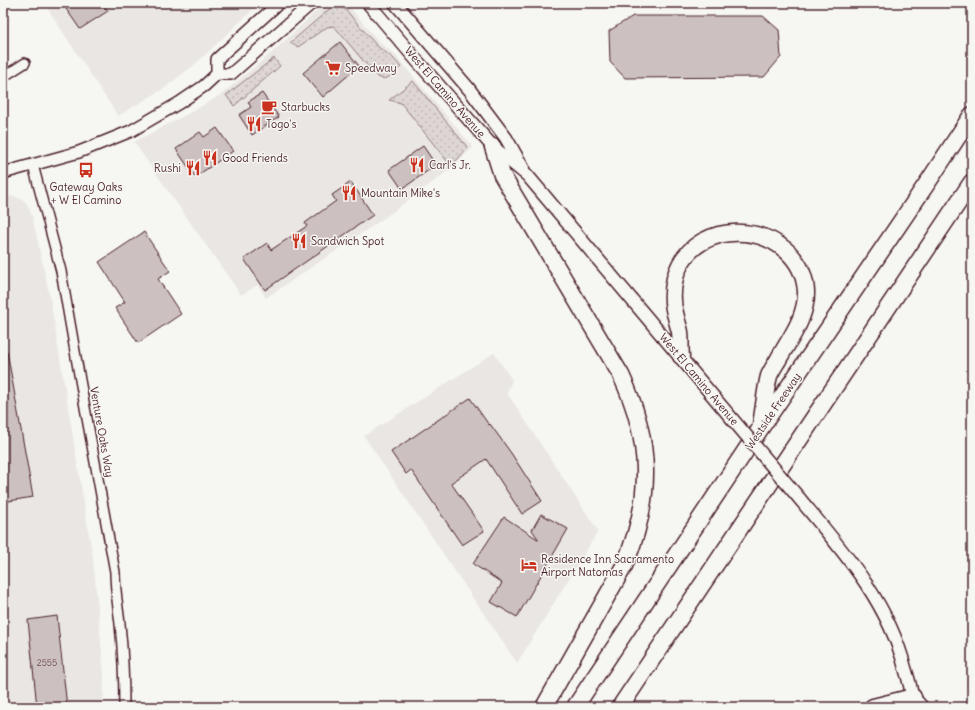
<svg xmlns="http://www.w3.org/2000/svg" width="975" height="710" viewBox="0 0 975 710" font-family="Delius,sans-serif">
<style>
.built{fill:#e9e6e3}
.grass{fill:url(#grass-dots);stroke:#947a80}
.building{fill:#ccc1c0;stroke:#4a1f2b}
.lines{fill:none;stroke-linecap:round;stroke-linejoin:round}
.minor-casing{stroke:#4a1f2b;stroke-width:12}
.tertiary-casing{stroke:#4a1f2b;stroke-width:14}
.secondary-casing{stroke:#4a1f2b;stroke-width:15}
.motorway-casing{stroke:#4a1f2b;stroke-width:19}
.minor{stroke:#f6f6f2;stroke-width:9}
.tertiary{stroke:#f6f6f2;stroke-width:11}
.secondary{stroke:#f6f6f2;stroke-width:12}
.motorway{stroke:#f6f6f2;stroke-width:16}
.secondary-bridge-casing{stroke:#4a1f2b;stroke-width:15;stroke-linecap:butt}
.secondary-bridge{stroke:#f6f6f2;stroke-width:12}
.labels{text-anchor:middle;stroke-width:3;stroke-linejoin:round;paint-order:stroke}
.number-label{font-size:9px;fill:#6a4850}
.poi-label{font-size:11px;fill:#4a1f2b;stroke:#f6f6f2;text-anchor:start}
.street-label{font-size:11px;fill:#4a1f2b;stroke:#f6f6f2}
</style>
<defs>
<pattern id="grass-dots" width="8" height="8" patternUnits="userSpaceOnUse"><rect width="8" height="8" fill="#ddd6d5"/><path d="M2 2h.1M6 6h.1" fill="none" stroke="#bfb7b7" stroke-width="1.8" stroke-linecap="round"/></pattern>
</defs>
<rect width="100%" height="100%" fill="#f6f6f2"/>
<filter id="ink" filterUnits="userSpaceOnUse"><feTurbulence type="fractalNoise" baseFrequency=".025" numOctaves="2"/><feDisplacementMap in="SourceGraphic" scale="8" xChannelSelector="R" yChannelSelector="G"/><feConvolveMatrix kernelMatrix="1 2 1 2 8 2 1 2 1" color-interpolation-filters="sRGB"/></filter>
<g filter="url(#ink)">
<path class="built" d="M44,3H260L194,65L163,89L118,116Z
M325,3H346L379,42L395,55L473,147L452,168L384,218L266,298L258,285L241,295L134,142L195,110L222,94L275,50Z
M14,196L26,202L32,216L50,298L93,559L104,675L103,707H3V197Z
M494,353L512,380L507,393L598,531L517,663L364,436Z"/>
<path class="grass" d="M334,5L345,9L377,46L393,58L401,67C392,74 387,83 376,76L334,26L327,27L298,47L290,43Z
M274,58L280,66L234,106L226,95Z
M413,81L468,148L451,166L401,103L389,100Z"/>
<path class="building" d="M62,3H102L108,11L80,29Z
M633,16H763L779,30L781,57L764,77L625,78L610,62L609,31Z
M340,42L359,66L323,97L303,73Z
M262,93L279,117L252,135L239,115L251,107L248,102Z
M217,128L233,151L195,177L176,149L200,132L204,137Z
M423,146L436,165L402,189L389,170Z
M351,182L373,215L265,290L244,259L267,243L271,250L307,226L305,223L336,201L332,195Z
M144,232L170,271L158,279L181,314L138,343L115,308L125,302L99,262Z
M3,351H7L33,497L3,502Z
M470,398L489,425L490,424L511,453L542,501L522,514L486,459L451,483L484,531L462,545L411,470L406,474L391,452Z
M541,514L568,529L517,617L491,602L502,583L473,564L504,517L539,540L532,530Z
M57,616L67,707H37L28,620Z"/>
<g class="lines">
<defs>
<path id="minor" d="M3,77L25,63
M33,165L61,271L80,380L115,572C115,590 118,606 120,624C123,652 124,679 124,707"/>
<path id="tertiary" d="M217,74V59L279,3
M3,173L79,152L131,131L179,103L204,86L217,74H231L312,3"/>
<path id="secondary" d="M368,3L419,63L493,147L527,175L728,414
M395,3L469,89L506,138L523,168
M799,498C842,550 888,601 905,668C909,681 913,693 912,707
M913,697L922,707"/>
<path id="motorway" d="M493,147L502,175L621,375C652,441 653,499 624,566L544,707
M681,356C680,348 681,340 680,332C679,327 677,322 676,317C672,305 672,291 675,278C693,210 801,222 806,291C807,317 790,338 778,360C775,365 771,371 769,376C765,391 764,409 761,424
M575,707L760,429L932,176L972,115
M620,707L972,182
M873,707L913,697"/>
</defs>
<use href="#minor" class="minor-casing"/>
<use href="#tertiary" class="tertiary-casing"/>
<use href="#secondary" class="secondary-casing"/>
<use href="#motorway" class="motorway-casing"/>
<use href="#minor" class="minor"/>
<use href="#tertiary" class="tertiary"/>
<use href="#secondary" class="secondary"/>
<use href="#motorway" class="motorway"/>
<defs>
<path id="secondary-bridge" d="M728,414L799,498"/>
</defs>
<use href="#secondary-bridge" class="secondary-bridge-casing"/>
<use href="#secondary-bridge" class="secondary-bridge"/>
</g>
</g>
<defs>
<symbol id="supermarket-bare" viewBox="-9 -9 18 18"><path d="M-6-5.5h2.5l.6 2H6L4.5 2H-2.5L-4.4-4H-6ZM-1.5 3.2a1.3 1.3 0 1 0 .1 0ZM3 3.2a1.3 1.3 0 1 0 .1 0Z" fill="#c8321e" stroke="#f6f6f2" stroke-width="2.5" paint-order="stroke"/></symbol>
<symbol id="cafe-bare" viewBox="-9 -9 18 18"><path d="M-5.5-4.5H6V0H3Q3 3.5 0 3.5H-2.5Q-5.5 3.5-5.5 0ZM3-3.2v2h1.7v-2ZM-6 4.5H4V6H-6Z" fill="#c8321e" stroke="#f6f6f2" stroke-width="2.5" paint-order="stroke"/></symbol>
<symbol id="restaurant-bare" viewBox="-9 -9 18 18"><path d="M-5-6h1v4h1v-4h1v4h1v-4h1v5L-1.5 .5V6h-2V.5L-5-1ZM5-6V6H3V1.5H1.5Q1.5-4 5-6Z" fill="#c8321e" stroke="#f6f6f2" stroke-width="2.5" paint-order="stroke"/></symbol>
<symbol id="bus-bare" viewBox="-9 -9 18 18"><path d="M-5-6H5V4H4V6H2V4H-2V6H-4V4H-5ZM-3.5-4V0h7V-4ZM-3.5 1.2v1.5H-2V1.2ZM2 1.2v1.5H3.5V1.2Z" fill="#c8321e" stroke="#f6f6f2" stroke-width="2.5" paint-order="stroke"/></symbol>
<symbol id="hotel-bare" viewBox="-9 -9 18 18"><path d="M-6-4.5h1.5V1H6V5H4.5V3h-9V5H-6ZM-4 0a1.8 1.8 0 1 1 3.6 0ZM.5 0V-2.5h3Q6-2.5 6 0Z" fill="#c8321e" stroke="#f6f6f2" stroke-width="2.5" paint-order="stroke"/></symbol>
</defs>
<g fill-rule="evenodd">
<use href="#supermarket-bare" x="322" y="57" width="22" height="22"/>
<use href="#cafe-bare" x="258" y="96" width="22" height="22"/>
<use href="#restaurant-bare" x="243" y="113" width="22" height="22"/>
<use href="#restaurant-bare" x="199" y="147" width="22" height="22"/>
<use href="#restaurant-bare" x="406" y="154" width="22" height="22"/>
<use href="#restaurant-bare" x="182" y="157" width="22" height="22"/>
<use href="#bus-bare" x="75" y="159" width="22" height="22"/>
<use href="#restaurant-bare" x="338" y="182" width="22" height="22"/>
<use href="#restaurant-bare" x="288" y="230" width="22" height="22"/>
<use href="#hotel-bare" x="518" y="554" width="22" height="22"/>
</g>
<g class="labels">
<g class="number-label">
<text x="47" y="666">2555</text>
</g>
<g class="poi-label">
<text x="345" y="72">Speedway</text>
<text x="281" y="111">Starbucks</text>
<text x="266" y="128">Togo's</text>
<text x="222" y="162">Good Friends</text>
<text x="429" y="169">Carl's Jr.</text>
<text x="181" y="172" text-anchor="end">Rushi</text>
<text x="86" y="191" text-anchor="middle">Gateway Oaks<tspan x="86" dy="13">+ W El Camino</tspan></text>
<text x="361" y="197">Mountain Mike's</text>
<text x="311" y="245">Sandwich Spot</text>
<text x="541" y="563">Residence Inn Sacramento<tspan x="541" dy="13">Airport Natomas</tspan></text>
</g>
<g class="street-label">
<text transform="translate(445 92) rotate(49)" y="4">West El Camino Avenue</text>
<text transform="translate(699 379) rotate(50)" y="4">West El Camino Avenue</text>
<text transform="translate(773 411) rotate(-56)" y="4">Westside Freeway</text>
<text transform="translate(102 432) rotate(80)" y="4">Venture Oaks Way</text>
</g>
</g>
<rect width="975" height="710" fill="none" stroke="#f6f6f2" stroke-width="16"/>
<rect x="8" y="8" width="959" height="694" fill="none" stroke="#4a1f2b" stroke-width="1.5" filter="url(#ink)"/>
</svg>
